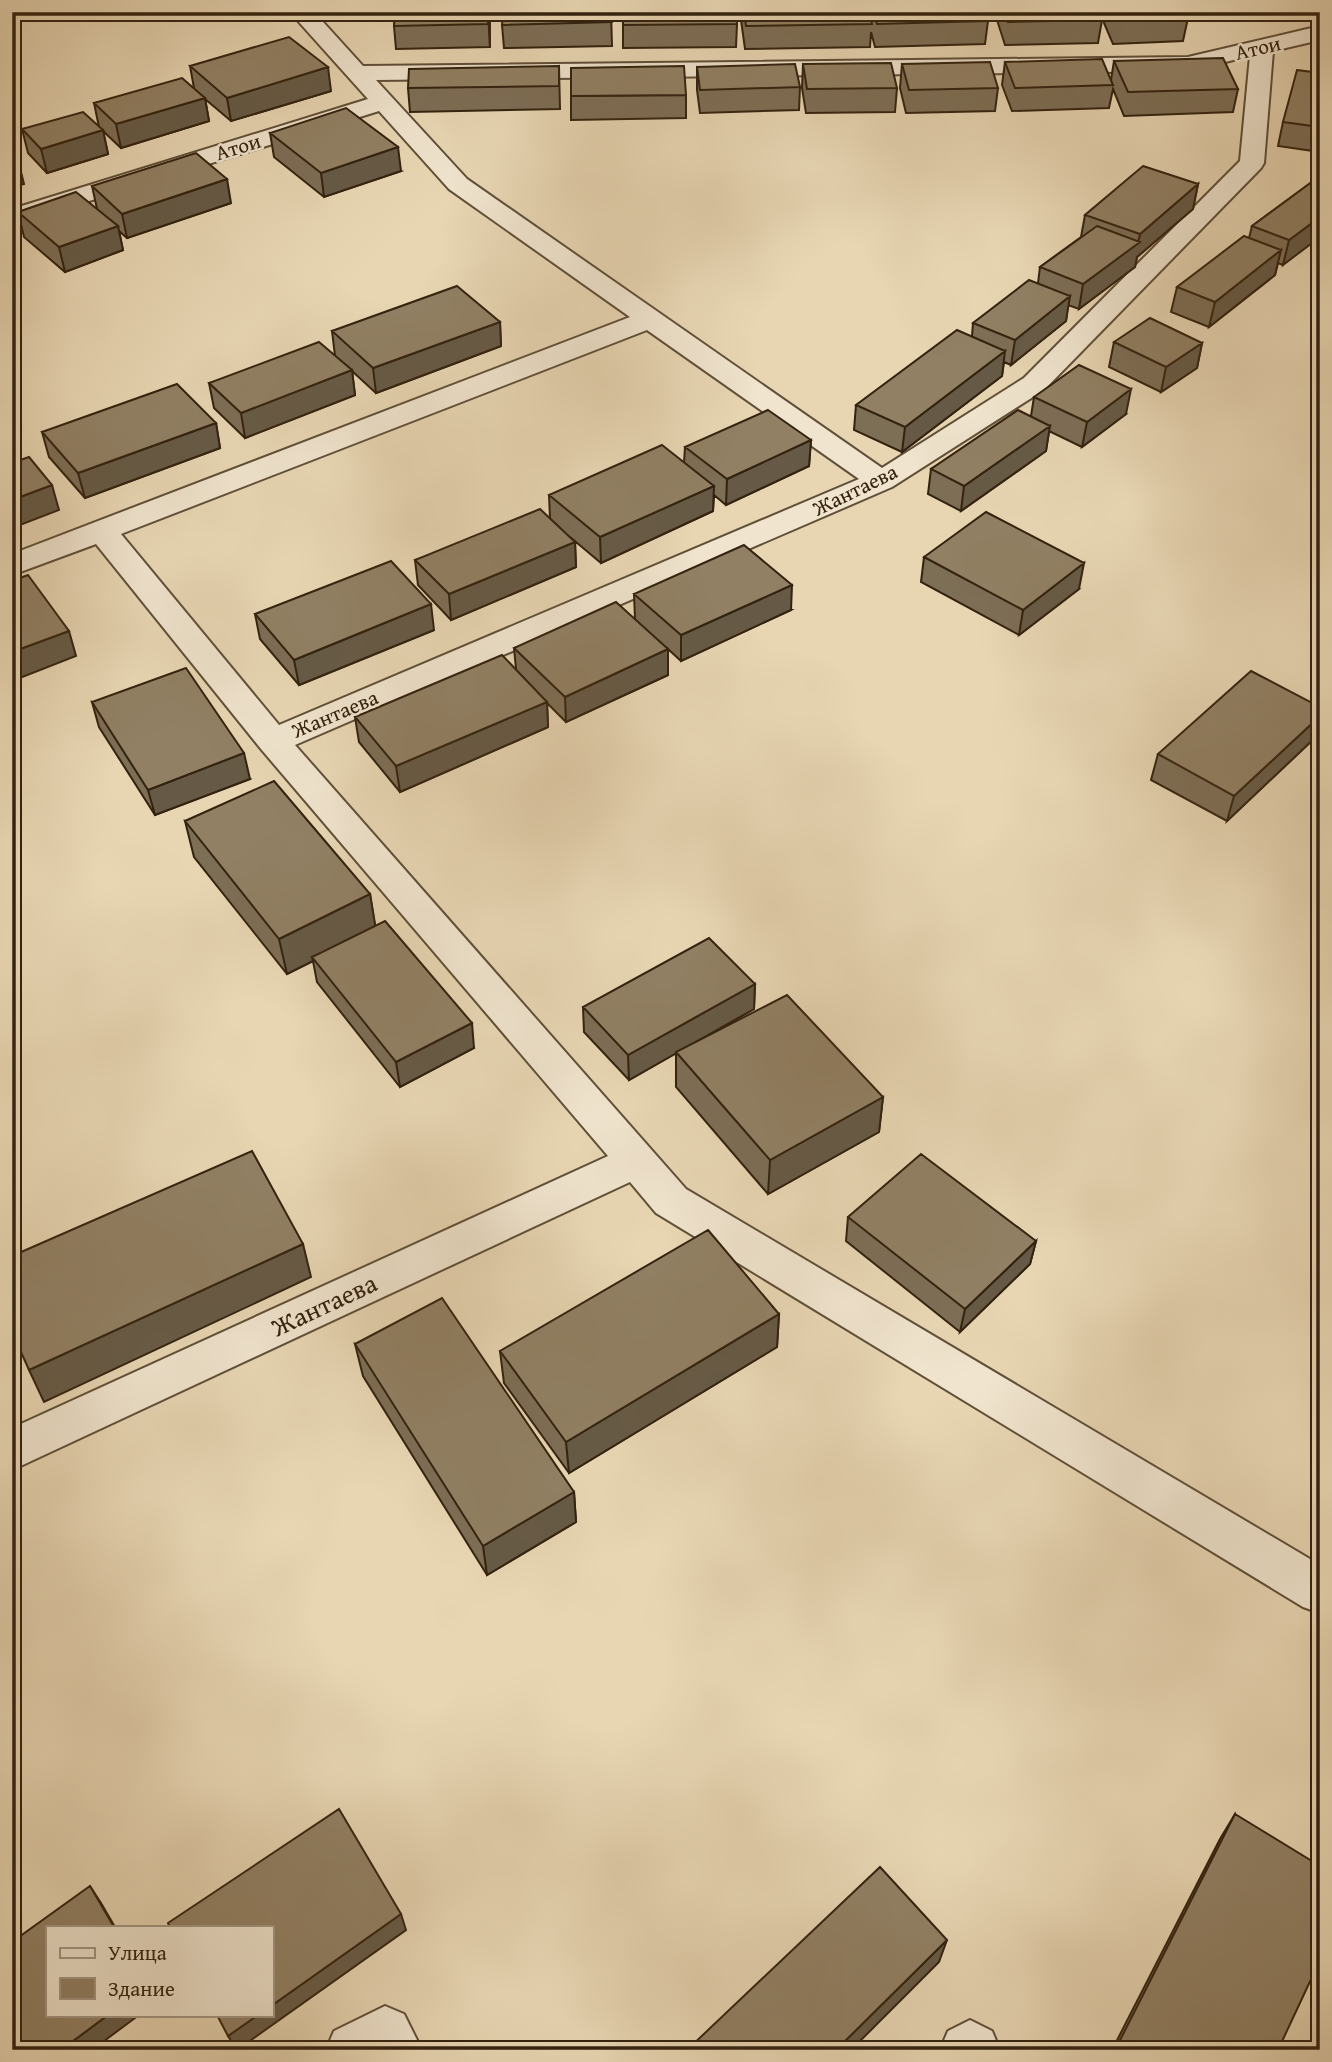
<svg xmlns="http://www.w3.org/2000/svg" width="1332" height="2062" viewBox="0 0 1332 2062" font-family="'Gentium Book Plus',serif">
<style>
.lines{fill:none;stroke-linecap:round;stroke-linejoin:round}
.minor-casing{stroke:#604f38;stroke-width:4}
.minor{fill:#f0e4ce;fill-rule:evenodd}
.wall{fill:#7d6e56;stroke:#33220f;stroke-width:2}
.shaded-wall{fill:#665a46;stroke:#33220f;stroke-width:2}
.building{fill:#918064;stroke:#33220f;stroke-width:2}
.labels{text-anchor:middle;stroke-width:5;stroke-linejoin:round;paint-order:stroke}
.far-street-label{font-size:21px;fill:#33220f;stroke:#f0e4ce}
.street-label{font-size:26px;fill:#33220f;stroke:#f0e4ce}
</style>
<rect width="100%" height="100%" fill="#e8d6b3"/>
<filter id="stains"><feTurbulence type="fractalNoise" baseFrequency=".00286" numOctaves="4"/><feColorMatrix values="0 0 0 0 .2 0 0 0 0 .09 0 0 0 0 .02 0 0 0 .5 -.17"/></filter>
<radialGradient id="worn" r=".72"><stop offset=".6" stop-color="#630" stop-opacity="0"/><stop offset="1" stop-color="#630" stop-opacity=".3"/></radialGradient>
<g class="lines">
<defs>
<path id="minor" d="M290,12H314L363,66L1188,57L1320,26V40L1273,51L1264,163L1261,168L1044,390L892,487L295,745L686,1189L1320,1565V1613L1303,1607L656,1213L630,1182L12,1470V1428L608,1156L261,749L96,544L12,575V554L630,317L449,189L379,111L12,225V209L368,99ZM1250,56L1240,161L1024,378L882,468L467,179L376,80L1188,71ZM647,330L859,479L279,725L121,534Z
M385,2006L404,2014L422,2050H326L334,2031Z
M970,2020L992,2031L1000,2050H940L948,2031Z"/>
</defs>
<use href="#minor" class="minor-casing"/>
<use href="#minor" class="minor"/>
</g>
<path class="wall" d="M395,12H489L490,47L396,49L394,26Z
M611,12L612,46L504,48L502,25Z
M623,12L737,24L736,47L623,48Z
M742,12H985L988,21L985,44L875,47L871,32L870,47L745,49L741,20Z
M998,12H1099L1102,20L1098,43L1005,45L997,20Z
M1105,12H1185L1188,18L1183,41L1113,44L1104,23Z
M1114,61L1238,89L1233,112L1124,116L1113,89L1109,108L1012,111L1002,85L1005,62L1111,80Z
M803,64L897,88L895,112L806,113L802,88Z
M902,64L998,88L995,111L906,113L900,88Z
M190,66L331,91L231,121L205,99L209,121L121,148L103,131L108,154L47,173L28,153L22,129L99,127L94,103L194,88Z
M559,66L560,109L410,112L408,88Z
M697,67L800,87L799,110L700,113L697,90Z
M1320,73V152L1278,146L1283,122Z
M686,95V118L571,120V96Z
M270,133L401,171L324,197L274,157Z
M1320,176L1283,265L1278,263L1275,275L1209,327L1171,312L1177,287L1249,238L1252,226Z
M1198,184L1193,209L1137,257L1135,267L1079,309L1068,305L1066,321L1011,365L1004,362L1002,376L902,452L854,430L856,405L972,336L973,323L1038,283L1040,267L1081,237L1085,215Z
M92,186L231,203L127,238L119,231L123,250L65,272L24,237L18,212L97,209Z
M500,322L501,346L376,393L352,371L355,395L245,438L214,408L209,383L335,356L332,331Z
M1114,342L1202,343L1197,368L1161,392L1109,367Z
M1034,397L1126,414L1082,447L1049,431L1046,451L961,511L928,494L931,469L1031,416Z
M216,423L220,448L85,498L49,457L42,432Z
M811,440L809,466L726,505L714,495L713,511L601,563L570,537L575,542L576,567L451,620L418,585L415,560L550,518L549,495L684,463L685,447Z
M924,557L1079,589L1019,635L921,582Z
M634,594L791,610L681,661L668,649V675L566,722L547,703L548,727L400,792L359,742L355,717L516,669L514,648L635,619Z
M255,614L434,630L299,685L260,639Z
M92,702L250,779L155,815L99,727Z
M1318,735L1227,821L1151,780L1158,754Z
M185,821L370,894L375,926L474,1048L400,1087L317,982L313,961L287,974L194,857Z
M755,984L754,1009L682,1050L883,1097L879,1132L768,1194L676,1087V1053L629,1080L584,1032L583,1007Z
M848,1217L1036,1241L1030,1264L960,1332L846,1241Z
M779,1314L777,1347L569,1473L504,1383L500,1351Z
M355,1344L574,1492L576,1522L487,1575L363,1376Z
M1235,1814L1278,2050H1112L1220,1839Z"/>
<path class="shaded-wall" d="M488,12H489L490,23V47Z
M328,67L331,91L231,121L227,98Z
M205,98L209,121L121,148L116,124Z
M103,130L108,154L47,173L41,149Z
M398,147L401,171L324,197L321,173Z
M18,160L24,184L12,187V161Z
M227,179L231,203L127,238L122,214Z
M1198,184L1193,209L1137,257L1135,267L1079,309L1083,284L1138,243L1140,234Z
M1320,217V237L1283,265L1289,240Z
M118,226L123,250L65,272L59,247Z
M1281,250L1275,275L1209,327L1215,302Z
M1070,296L1066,321L1011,365L1015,340Z
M500,322L501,346L376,393L373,368Z
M1202,343L1197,368L1161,392L1166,367Z
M1005,351L1002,376L902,452L905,427Z
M352,370L355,395L245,438L241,413Z
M1131,389L1126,414L1082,447L1087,422Z
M216,423L220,448L85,498L78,473Z
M1050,426L1046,451L961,511L964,486Z
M811,440L809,466L726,505L727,479Z
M52,485L59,510L12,528V500Z
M714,486L713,511L601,563L600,537Z
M575,542L576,567L451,620L449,594Z
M1084,563L1079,589L1019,635L1023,610Z
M792,585L791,610L681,661V635Z
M431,604L434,630L299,685L294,660Z
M69,631L76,656L12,681V652Z
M668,649V675L566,722L565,697Z
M547,702L548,727L400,792L396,766Z
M1320,716V730L1318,735L1227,821L1234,796Z
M244,753L250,779L155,815L148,790Z
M370,894L376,930L312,957L313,961L287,974L279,939Z
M755,984L754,1009L629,1080L628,1055Z
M472,1023L474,1048L400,1087L396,1062Z
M883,1097L879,1132L768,1194L770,1160Z
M1036,1241L1030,1264L960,1332L965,1309Z
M303,1244L311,1277L44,1402L29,1370Z
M779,1314L777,1347L569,1473L566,1442Z
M574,1492L576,1522L487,1575L483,1546Z
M90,1886L101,1903L115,1927H114Z
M401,1914L406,1930L237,2050L228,2036L258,2015H271V2006Z
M947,1940L939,1962L851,2050H836Z
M108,2015H139L92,2050H61Z"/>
<path class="building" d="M395,12H488V24L394,26Z
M503,12H611L612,22L502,25Z
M623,12H736L737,24L623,25Z
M744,12H869L872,24L746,26Z
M874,12H985L988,21L877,24Z
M1005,12H1099L1102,20L1008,22Z
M1113,12H1185L1188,18L1117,20Z
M289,37L328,67L227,98L190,66Z
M1223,58L1238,89L1128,92L1114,61Z
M1102,59L1113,85L1015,88L1005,62Z
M990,62L998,88L909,90L902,64Z
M891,63L897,88L807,89L803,64Z
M795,64L800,87L700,90L697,67Z
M559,66V86L408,88L409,69Z
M684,66L686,95L571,96V68Z
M1297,70L1320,73V127L1283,122Z
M182,78L205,98L116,124L94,103Z
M346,108L398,147L321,173L270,133Z
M83,112L103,130L41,149L22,129Z
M196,153L227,179L122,214L92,186Z
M12,154L18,160L12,161Z
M1143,166L1198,184L1140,234L1085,215Z
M1320,176V217L1289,240L1252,226Z
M76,192L118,226L59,247L18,212Z
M1097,226L1140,242L1083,284L1040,267Z
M1244,236L1281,250L1215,302L1177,287Z
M1029,280L1070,296L1015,340L973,323Z
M457,286L500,322L373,368L332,331Z
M1150,318L1202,343L1166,367L1114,342Z
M957,330L1005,351L905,427L856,405Z
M319,342L352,370L241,413L209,383Z
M1079,365L1131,389L1087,422L1034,397Z
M177,384L216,423L78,473L42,432Z
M768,410L811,440L727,479L685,447Z
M1018,410L1050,426L964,486L931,469Z
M662,445L714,486L600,537L549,495Z
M29,457L52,485L12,500V463Z
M540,509L575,542L449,594L415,560Z
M986,512L1084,563L1023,610L924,557Z
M744,545L792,585L681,635L634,594Z
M391,561L431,604L294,660L255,614Z
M28,575L69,631L12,652V581Z
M616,602L668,649L565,697L514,648Z
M502,655L547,702L396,766L355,717Z
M186,668L244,753L148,790L92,702Z
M1251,671L1320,707V716L1234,796L1158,754Z
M274,781L370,894L279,939L185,821Z
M385,921L472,1023L396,1062L312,957Z
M709,938L755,984L628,1055L583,1007Z
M787,995L883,1097L770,1160L676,1052Z
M252,1151L303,1244L29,1370L12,1332V1256Z
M921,1154L1036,1241L965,1309L848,1217Z
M708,1230L779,1314L566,1442L500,1351Z
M442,1298L574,1492L483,1546L355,1344Z
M339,1809L401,1914L271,2006V1927H170L168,1923Z
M1235,1814L1320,1866V1960L1278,2050H1115Z
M880,1867L947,1940L836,2050H687Z
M90,1886L114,1927H47V2015H108L61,2050H12V1942Z
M217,2015H258L228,2036Z"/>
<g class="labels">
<g class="far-street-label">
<text transform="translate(1258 48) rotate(-13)" y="7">Атои</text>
<text transform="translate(238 147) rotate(-17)" y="7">Атои</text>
<text transform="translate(855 490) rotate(-26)" y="7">Жантаева</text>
<text transform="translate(335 714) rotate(-23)" y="7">Жантаева</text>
</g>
<g class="street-label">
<text transform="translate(324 1305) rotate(-25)" y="9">Жантаева</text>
</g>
</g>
<rect width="1332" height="2062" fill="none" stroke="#e8d6b3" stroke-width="42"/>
<rect x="14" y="14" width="1304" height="2034" fill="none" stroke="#33220f" stroke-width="3.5"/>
<rect x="21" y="21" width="1290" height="2020" fill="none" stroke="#33220f" stroke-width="2"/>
<rect x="46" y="1926" width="228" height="91" fill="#f0e4ce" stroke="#a49682" stroke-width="2"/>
<rect x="60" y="1948" width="35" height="10" fill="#f0e4ce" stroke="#a49682" stroke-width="2"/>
<text x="108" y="1960" font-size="21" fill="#33220f">Улица</text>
<rect x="60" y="1978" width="35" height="21" fill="#918064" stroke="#a49682" stroke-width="2"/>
<text x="108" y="1996" font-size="21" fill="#33220f">Здание</text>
<rect width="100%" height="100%" filter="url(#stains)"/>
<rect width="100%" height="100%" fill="url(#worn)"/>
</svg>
